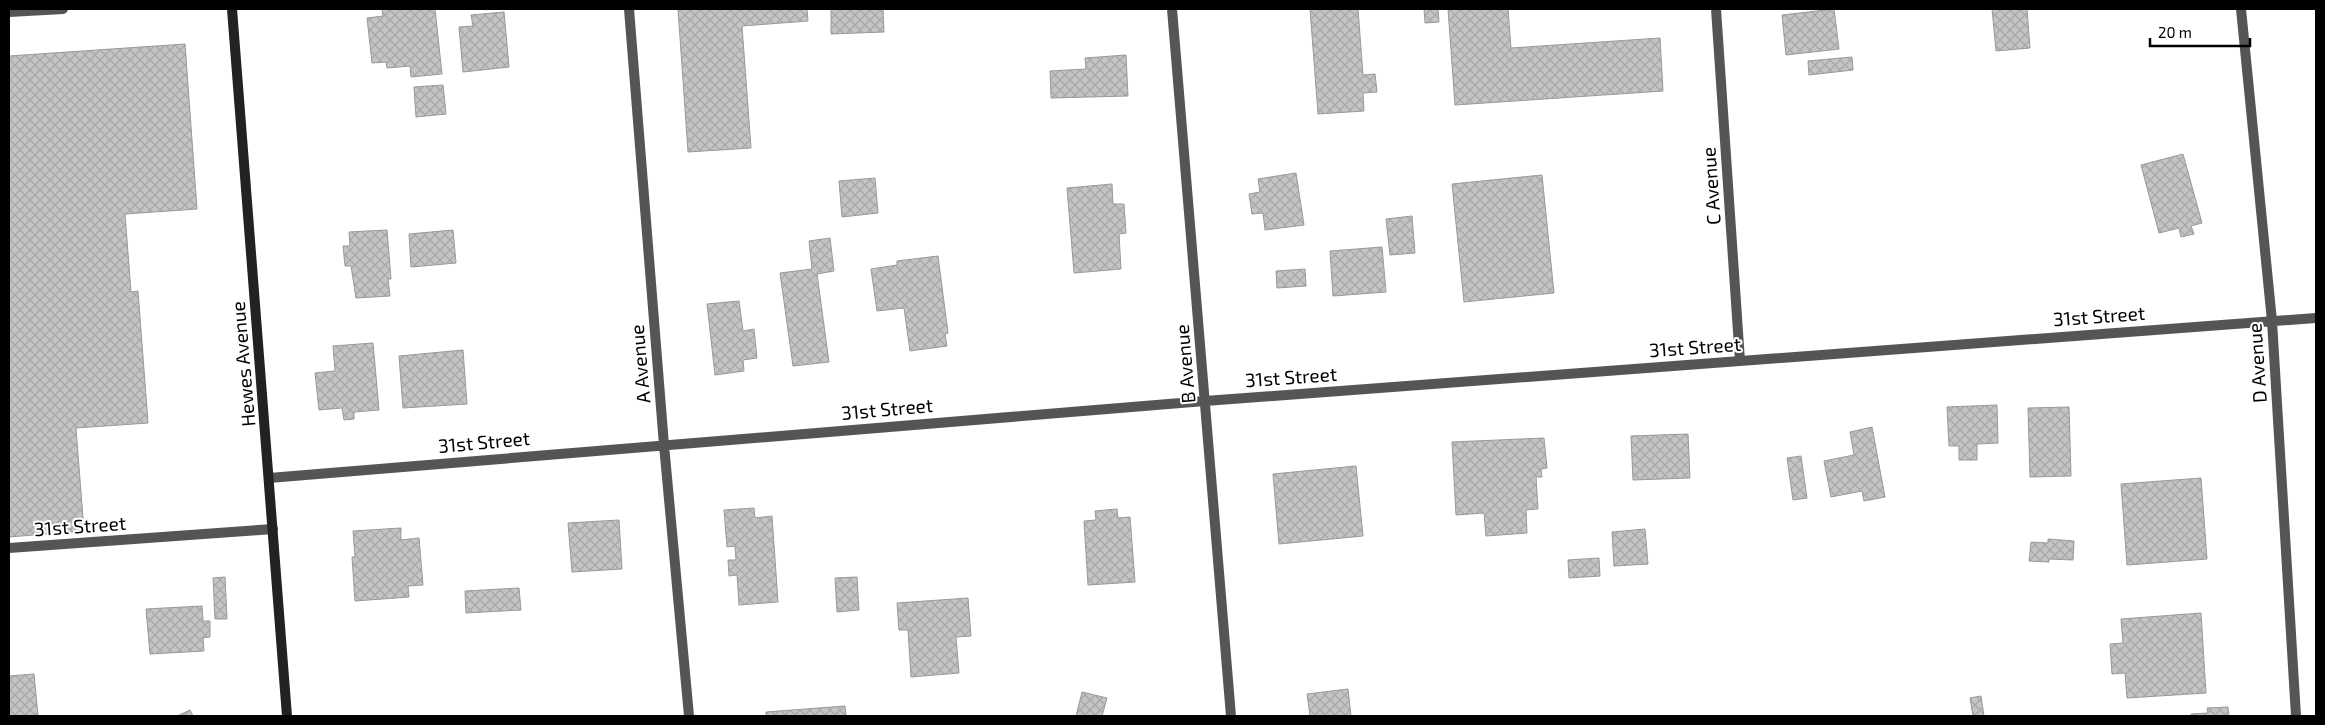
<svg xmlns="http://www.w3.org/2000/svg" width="2325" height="725" viewBox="0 0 2325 725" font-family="'Exo 2',sans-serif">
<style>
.building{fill:url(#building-cross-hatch);stroke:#999}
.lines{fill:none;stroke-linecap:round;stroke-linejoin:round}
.lane{stroke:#555;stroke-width:10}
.street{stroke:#555;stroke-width:10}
.secondary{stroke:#222;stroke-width:10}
.labels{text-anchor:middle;stroke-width:4;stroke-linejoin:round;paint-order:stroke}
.street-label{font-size:19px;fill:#000;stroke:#fff}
</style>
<defs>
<pattern id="building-cross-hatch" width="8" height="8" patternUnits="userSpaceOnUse" patternTransform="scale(1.25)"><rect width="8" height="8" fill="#c4c4c4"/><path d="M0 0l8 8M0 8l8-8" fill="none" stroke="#a7a7a7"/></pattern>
</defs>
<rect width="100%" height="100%" fill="#fff"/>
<path class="building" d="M382,9H435L442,74L411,77L410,66L387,68L386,62L372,63L367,18L383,16Z
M678,9H807L808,21L742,26L751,148L688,152Z
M831,9H883L884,32L831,34Z
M1310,9H1358L1363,75L1375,74L1377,92L1363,93L1364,111L1318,114Z
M1424,9H1438L1439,22L1425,23Z
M1448,9H1508L1511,48L1660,38L1663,91L1455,105Z
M1834,9L1839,49L1786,55L1782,15Z
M1992,9H2027L2030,48L1996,51Z
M504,12L509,67L463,72L459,27L473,26L471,15Z
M185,44L197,209L125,214L131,292L138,291L148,423L76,428L84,531L9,537V56Z
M1126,55L1128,96L1051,98L1050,71L1086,69L1085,58Z
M1852,57L1853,70L1809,75L1808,61Z
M443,85L446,114L416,117L414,87Z
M2183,154L2202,223L2191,226L2194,234L2181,237L2179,228L2159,233L2141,165Z
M1296,173L1304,225L1265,230L1263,213L1252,214L1249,194L1260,192L1258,179Z
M1542,175L1554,293L1464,302L1452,184Z
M875,178L878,213L842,217L839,181Z
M1112,184L1113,204H1124L1126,233L1119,234L1121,269L1074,273L1067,188Z
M1412,216L1415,253L1390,255L1386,219Z
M387,230L391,279H388L390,296L356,298L351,266H345L343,246H350L349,232Z
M453,230L456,263L411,267L409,234Z
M830,238L834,271L817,274L829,362L793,366L780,273L812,269L809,241Z
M1382,247L1386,292L1333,296L1330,251Z
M938,256L948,333L945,334L947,346L910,351L904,308L877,311L871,269L897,265V261Z
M1305,269L1306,286L1277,288L1276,271Z
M739,301L743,331L754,329L757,358L743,360L744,371L715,375L707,304Z
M373,343L379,410L354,412V419L344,420L342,408L319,410L315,373L335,371L333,346Z
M463,350L467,404L403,408L399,356Z
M1997,405L1998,443L1977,444V460H1959V446H1949L1947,407Z
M2069,407L2071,476L2030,477L2028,408Z
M1872,427L1885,497L1864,501L1862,491L1831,497L1824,461L1854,455L1850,432Z
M1688,434L1690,478L1633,480L1631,436Z
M1544,438L1547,468L1541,469L1542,477H1536L1538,509L1526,510L1527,533L1486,536L1484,513L1456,515L1452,442Z
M1801,456L1807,498L1793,500L1787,458Z
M1356,466L1363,536L1279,544L1273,474Z
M2201,478L2207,559L2127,565L2121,484Z
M754,508L755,518L772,516L778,602L739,605L737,575L729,576L728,560H736L735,546L727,547L724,510Z
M1117,509L1118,518L1130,517L1135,582L1088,585L1084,521L1096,520L1095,511Z
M619,520L622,569L572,572L568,523Z
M401,528V540L419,538L423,585L408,586L409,597L355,601L352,557H355L353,531Z
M1645,529L1648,564L1614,566L1612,532Z
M2048,539L2074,541L2073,560L2049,559V562L2029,561L2031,542L2048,543Z
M1599,558L1600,576L1569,578L1568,560Z
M225,577L227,619H215L213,578Z
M857,577L859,610L837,612L835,578Z
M519,588L521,610L466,613L465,591Z
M968,598L971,636L956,637L959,673L911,677L908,630H899L897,603Z
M202,606L203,621H210V637L203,638L204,651L150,654L146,609Z
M2201,613L2206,693L2127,698L2125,673L2112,674L2110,644L2123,643L2121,619Z
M34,674L38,716H9V676Z
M1348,689L1351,716H1310L1307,694Z
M1082,692L1107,698L1102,716H1076Z
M1981,696L1984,716H1973L1970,698Z
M845,706L846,716H766V712Z
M2228,707L2229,716H2191V714L2208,713L2207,708Z
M190,710L193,716H177Z"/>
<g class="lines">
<path class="lane" d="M9,12L63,9"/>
<path class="street" d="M629,9L664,445L689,716
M1172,9L1231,716
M1716,9L1740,361
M2241,9L2272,321L2296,716
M269,478L1205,401L2316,318
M9,548L273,529"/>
<path class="secondary" d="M232,9L287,716"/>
</g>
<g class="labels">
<g class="street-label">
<text transform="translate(1711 186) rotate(-94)" y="7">C Avenue</text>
<text transform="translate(2099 316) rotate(-4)" y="7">31st Street</text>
<text transform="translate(1695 347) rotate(-4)" y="7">31st Street</text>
<text transform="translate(2257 363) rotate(-94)" y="7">D Avenue</text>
<text transform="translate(243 364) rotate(-95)" y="7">Hewes Avenue</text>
<text transform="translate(640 364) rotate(-95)" y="7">A Avenue</text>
<text transform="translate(1185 364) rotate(-95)" y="7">B Avenue</text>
<text transform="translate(1291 377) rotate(-4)" y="7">31st Street</text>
<text transform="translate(887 409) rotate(-5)" y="7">31st Street</text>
<text transform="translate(484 442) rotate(-5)" y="7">31st Street</text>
<text transform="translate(80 526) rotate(-4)" y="7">31st Street</text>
</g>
</g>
<rect width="2325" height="725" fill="none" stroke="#000000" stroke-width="20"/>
<path d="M2150 38v8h100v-8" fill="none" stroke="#000000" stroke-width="2.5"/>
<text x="2158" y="38" font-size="15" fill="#000000" stroke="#ffffff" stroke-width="4" paint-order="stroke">20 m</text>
</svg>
